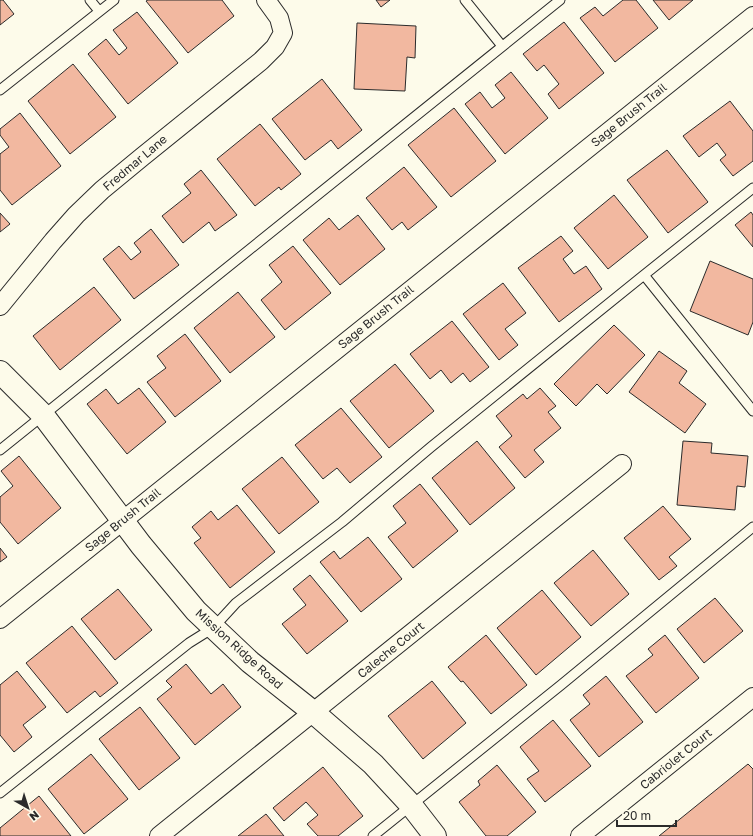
<svg xmlns="http://www.w3.org/2000/svg" width="753" height="836" viewBox="0 0 753 836" font-family="'Golos Text',sans-serif">
<style>
.building{fill:#f2b8a0;stroke:#2b2b2b}
.lines{fill:none;stroke-linecap:round;stroke-linejoin:round}
.lane-casing{stroke:#2b2b2b;stroke-width:11}
.street-casing{stroke:#2b2b2b;stroke-width:20}
.secondary-casing{stroke:#2b2b2b;stroke-width:24}
.lane{stroke:#fdfbea;stroke-width:9}
.street{stroke:#fdfbea;stroke-width:18}
.secondary{stroke:#fdfbea;stroke-width:22}
.labels{text-anchor:middle;stroke-width:3;stroke-linejoin:round;paint-order:stroke}
.street-label{font-size:12px;fill:#2b2b2b;stroke:#fdfbea}
</style>
<rect width="100%" height="100%" fill="#fdfbea"/>
<path class="building" d="M0,0H3L14,14L0,25Z
M148,0H222L234,16L188,53L146,1Z
M376,0H390L381,7Z
M623,0H636L658,28L615,62L580,18L595,7L603,16Z
M653,0H693L669,20Z
M137,12L178,63L128,104L88,54L106,39L119,55L127,48L113,30Z
M564,22L604,73L559,109L548,94L559,84L544,65L537,71L523,54Z
M357,23L416,26L415,58L407,57L405,91L354,89Z
M73,64L116,117L70,154L28,101Z
M511,72L548,118L505,154L465,104L480,92L492,108L505,98L495,85Z
M322,79L362,130L338,149L331,140L305,160L272,119Z
M730,101L753,131V161L733,176L720,160L726,155L717,143L699,157L683,136Z
M454,108L496,161L451,197L408,145Z
M20,113L61,166L12,205L0,190V154L9,147L0,135V129Z
M260,124L301,174L281,190L279,187L255,206L217,159Z
M667,150L708,202L668,233L627,180Z
M404,167L437,207L408,230L402,222L392,230L366,198Z
M201,170L237,215L215,231L209,222L183,243L162,216L191,193L184,184Z
M614,195L648,237L608,269L574,228Z
M751,212L753,215V247L735,225Z
M0,213L10,224L0,232Z
M358,215L385,249L340,285L303,240L329,218L339,230Z
M151,229L179,265L134,299L103,259L119,246L131,260L141,252L134,243Z
M561,236L573,251L563,259L574,274L586,266L602,289L559,322L518,268Z
M293,246L331,293L285,330L261,300L282,282L269,265Z
M710,261L753,279V322L748,335L690,311Z
M503,283L526,313L505,329L518,345L499,360L463,314Z
M94,287L121,320L60,370L33,336Z
M238,292L275,337L230,373L194,328Z
M452,321L489,367L470,382L463,373L451,383L441,370L430,379L410,354Z
M614,325L645,355L607,394L597,384L576,406L554,384Z
M185,334L221,381L175,417L147,382L166,368L157,356Z
M659,351L687,371L679,383L706,404L685,433L629,392Z
M395,364L434,411L389,448L350,401Z
M139,388L166,422L127,454L87,404L106,389L118,404Z
M540,388L556,406L548,412L561,428L534,450L544,462L525,478L499,447L512,436L496,416L523,394L527,399Z
M341,408L382,457L350,483L337,468L323,479L295,445Z
M477,441L515,488L470,525L432,478Z
M683,441L712,443L711,453L748,456L745,487L737,486L735,510L677,505Z
M19,456L61,508L18,544L0,522V497L13,486L1,471Z
M282,457L319,502L279,534L242,489Z
M420,484L458,531L413,568L388,537L406,523L393,506Z
M237,505L275,552L230,588L194,543L201,538L192,527L211,511L218,520Z
M663,506L691,539L669,557L677,566L659,580L624,538Z
M368,537L402,579L361,612L320,562L334,551L340,559Z
M0,548L7,557L0,562Z
M593,550L629,594L591,626L554,583Z
M310,575L348,621L307,654L282,624L306,605L293,589Z
M118,589L152,630L115,660L81,619Z
M542,590L581,637L536,675L497,628Z
M715,598L743,631L704,663L677,629Z
M72,626L118,683L100,697L95,691L67,713L26,663Z
M486,635L527,685L491,714L463,681L461,682L448,667Z
M665,635L699,678L656,713L626,676L653,655L648,649Z
M186,664L211,694L223,684L241,707L195,745L157,699L172,687L166,681Z
M17,671L46,707L23,725L32,737L14,752L0,735V685Z
M606,676L643,722L599,757L570,720L590,704L583,695Z
M432,681L466,723L423,759L388,716Z
M140,707L180,758L139,790L99,739Z
M553,720L591,766L545,802L527,779L539,771L520,747Z
M91,754L128,799L84,834L48,789Z
M748,764L753,769V836H659Z
M497,765L536,812L507,836H486L459,802L480,785L478,781Z
M323,767L363,816L338,836H318L307,824L318,815L306,802L284,821L273,808Z
M39,796L71,836H0V828Z
M266,814L284,836H238Z"/>
<g class="lines">
<defs>
<path id="lane" d="M90,0L99,11
M465,0L502,46
M0,90L114,0
M753,188L644,275L753,411
M0,450L560,0
M0,793L189,643L213,628L236,603L342,522L431,447L644,275
M373,836L561,685L753,527"/>
<path id="street" d="M0,306L53,241L76,215L102,190L142,157L261,61L275,47L283,33L279,18L266,0
M0,619L753,16
M159,836L622,464
M580,836L753,697"/>
<path id="secondary" d="M0,372L43,415L141,545L196,611L250,662L313,712L373,764L411,805L435,836"/>
</defs>
<use href="#lane" class="lane-casing"/>
<use href="#street" class="street-casing"/>
<use href="#secondary" class="secondary-casing"/>
<use href="#lane" class="lane"/>
<use href="#street" class="street"/>
<use href="#secondary" class="secondary"/>
</g>
<g class="labels">
<g class="street-label">
<text transform="translate(629 115) rotate(-39)" y="4">Sage Brush Trail</text>
<text transform="translate(135 163) rotate(-40)" y="4">Fredmar Lane</text>
<text transform="translate(376 317) rotate(-39)" y="4">Sage Brush Trail</text>
<text transform="translate(123 520) rotate(-39)" y="4">Sage Brush Trail</text>
<text transform="translate(239 649) rotate(42)" y="4">Mission Ridge Road</text>
<text transform="translate(391 650) rotate(-39)" y="4">Caleche Court</text>
<text transform="translate(676 759) rotate(-39)" y="4">Cabriolet Court</text>
</g>
</g>
<g transform="translate(28 808) rotate(141)" stroke="#fdfbea" stroke-width="3" paint-order="stroke">
<path d="M0-3L7 15L0 10L-7 15Z" fill="#2b2b2b"/>
<text y="-6" font-size="11" font-weight="bold" text-anchor="middle" fill="#2b2b2b">N</text>
</g>
<path d="M617 820v6h59v-6" fill="none" stroke="#2b2b2b" stroke-width="2"/>
<text x="623" y="820" font-size="12" fill="#2b2b2b" stroke="#fdfbea" stroke-width="3" paint-order="stroke">20 m</text>
</svg>
